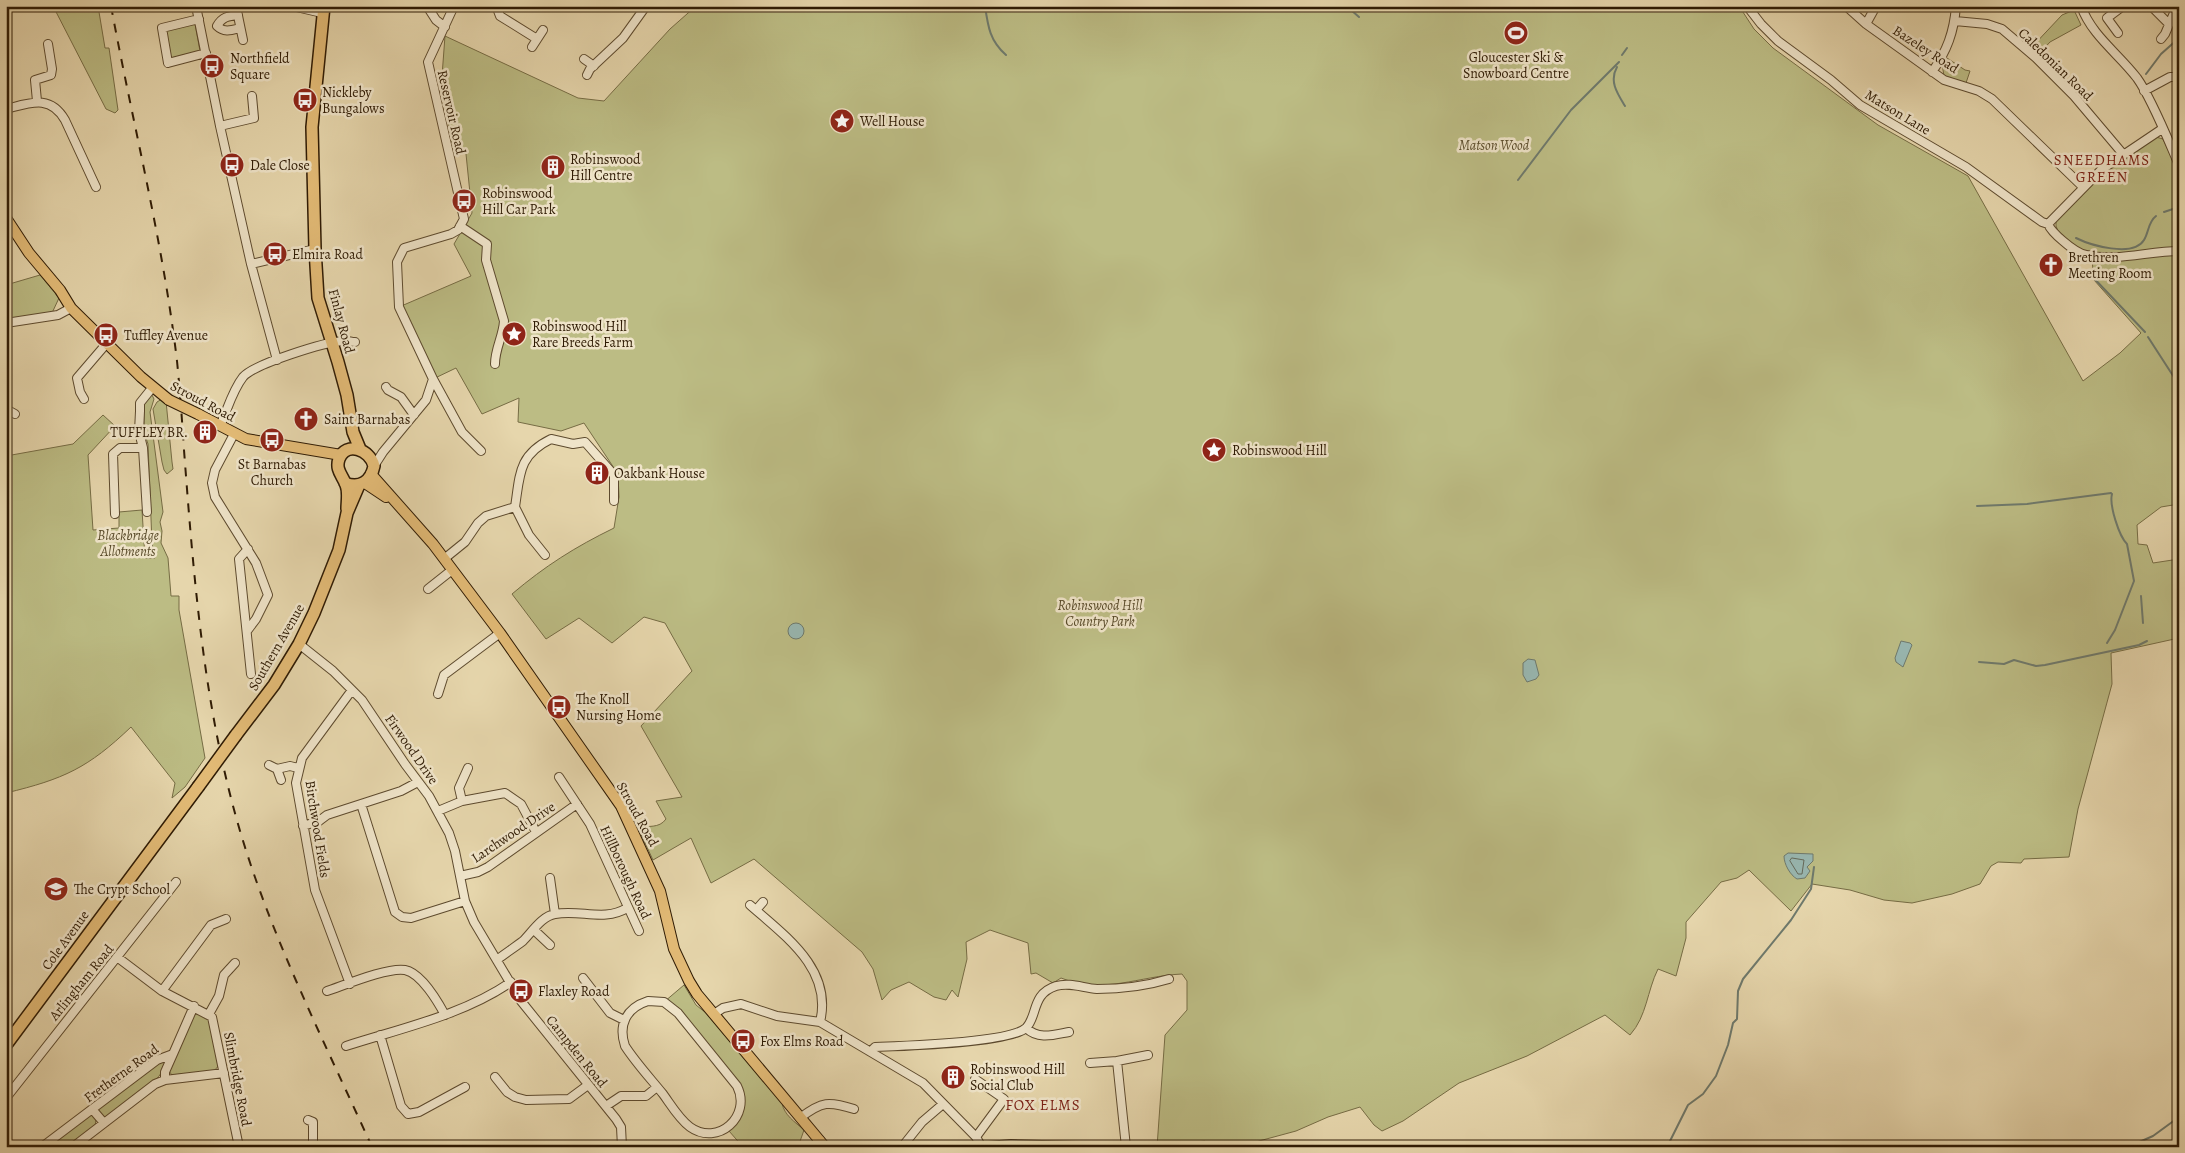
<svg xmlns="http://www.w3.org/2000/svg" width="2185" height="1153" viewBox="0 0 2185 1153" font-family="Alegreya,serif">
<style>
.green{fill:#bcbc84;stroke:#766c44}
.water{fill:#98b7b1;stroke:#6e796c}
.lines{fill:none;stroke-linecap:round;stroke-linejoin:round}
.shore{stroke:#64695a;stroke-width:1}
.stream{stroke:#6e796c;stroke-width:2}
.minor-casing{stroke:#5d4a2e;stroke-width:10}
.major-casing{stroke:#2f1b04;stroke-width:12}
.highway-casing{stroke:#2f1b04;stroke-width:14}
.minor{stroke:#efe4c9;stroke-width:8}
.major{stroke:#e3bb76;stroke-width:10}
.highway{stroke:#e3bb76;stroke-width:11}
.rail{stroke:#2f1b04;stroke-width:2;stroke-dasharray:9 9;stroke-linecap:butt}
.major-bridge-casing{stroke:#2f1b04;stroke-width:12;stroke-linecap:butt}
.highway-bridge-casing{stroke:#2f1b04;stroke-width:14;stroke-linecap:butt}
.major-bridge{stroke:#e3bb76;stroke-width:10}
.highway-bridge{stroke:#e3bb76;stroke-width:11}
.labels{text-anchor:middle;stroke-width:5;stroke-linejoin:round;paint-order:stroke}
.street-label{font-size:14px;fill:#2f1b04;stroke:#efe4c9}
.poi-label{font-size:14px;fill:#2f1b04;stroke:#efe4c9;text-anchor:start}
.park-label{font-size:14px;font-style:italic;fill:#594b2a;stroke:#efe4c9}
.neighbourhood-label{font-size:15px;letter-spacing:1px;fill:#7a1f14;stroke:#efe4c9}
</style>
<rect width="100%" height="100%" fill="#e6d6ac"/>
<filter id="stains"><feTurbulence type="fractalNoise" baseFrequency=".004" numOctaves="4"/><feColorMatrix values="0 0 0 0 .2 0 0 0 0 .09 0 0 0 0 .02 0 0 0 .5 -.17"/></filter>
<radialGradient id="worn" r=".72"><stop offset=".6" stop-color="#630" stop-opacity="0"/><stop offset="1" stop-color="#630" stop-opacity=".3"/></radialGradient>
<path class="green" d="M53,6H98L105,48H109L118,110L115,113L106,109Z
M696,6H1739L1754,29L1773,48L1878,125L1968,176L2083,381L2120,353L2141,333L2094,280L2092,260L2095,259L2179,253V504L2161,507L2137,525L2138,544L2147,545L2153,563L2179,559V638L2111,653L2112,684L2078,809L2069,857L2024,859L2021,863L1998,862L1991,866L1980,884L1952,894L1912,903L1884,900L1850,890L1812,884L1791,911L1749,870L1737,878L1721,882L1686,922V938L1676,976L1658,969C1647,991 1647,1016 1630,1035L1605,1015L1527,1056L1459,1083L1403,1121L1382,1131L1374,1125L1360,1107L1328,1117L1296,1131L1259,1141L1247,1147H1206L1205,1141L1196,1142V1147H1157L1165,1035L1187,1010V981L1182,974C1139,976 1103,995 1061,978L1053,983L1036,973L1031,974L1028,943L990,930L966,942L967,959L958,997L952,990L946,1000L934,997L909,982L891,990L882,1000L873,969L862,952L754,859L711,883L691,838L653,860L638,828C648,825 659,829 666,819L656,801L682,797L641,726L692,671L665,623L644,617L612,643L579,618L546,639L512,594C545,566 575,547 614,528L619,497L618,474L584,423L561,431L518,422L519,398L482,414L456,368L433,379L399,307L471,276L454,244L472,213L466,154L451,142L442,76L445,36L578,98L604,101L670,29Z
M2074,10L2081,25L2050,42L2038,55L2031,48L2062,15Z
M195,24L200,51L171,58L166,30Z
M1947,58L1965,70L1970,71L1966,83L1944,76L1942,64Z
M2156,137L2163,139L2179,174V250L2124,255L2084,253L2066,240L2058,231L2056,226V220L2105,171Z
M40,275L59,298L52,313L8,321L6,285Z
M152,395L154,399L150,412L163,512L160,522L162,531L161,543L168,558L171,596H179V610L205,758L185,787L172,798L175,783L131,727C88,768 64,779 6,793V456L73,444L103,415L115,426L88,455L93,530L119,528V512L142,510L145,558H155L152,543L148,444L144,432V401Z
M162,399L166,401L172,462L173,469L167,474L164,470L162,462L153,409L157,402Z
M684,985L696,1005L706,1013L782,1103C784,1115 795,1122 804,1130L798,1147H743L729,1131L734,1123L740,1092L664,1002Z
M196,1014L203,1015L210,1018L220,1064L214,1071L172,1075L168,1070L191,1018Z
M165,1061C167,1080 122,1106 108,1117H102L97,1110L99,1107L155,1064Z
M92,1114L96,1119L95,1127L68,1147H46Z"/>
<path class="water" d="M788 631a8 8 0 1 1 16 0a8 8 0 1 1-16 0Z
M1901,641L1910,643L1912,645L1903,667L1896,662L1895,658Z
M1528,659L1535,660L1539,675L1536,679L1527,682L1523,675V663Z
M1788,853L1813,854V861L1807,867L1810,871L1805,878L1797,879C1790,875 1784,864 1784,856Z"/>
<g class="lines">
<path class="shore" d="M1792,858L1804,860L1802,874H1798L1790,861Z"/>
<path class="stream" d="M985,6C988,27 990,41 1006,55
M1351,10L1359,17
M1622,55L1627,48
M1617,67C1609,81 1617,93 1625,106
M2146,74L2161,54L2179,38
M1518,180L1571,110L1619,62
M2164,212L2179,207
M2076,238C2090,245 2133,258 2144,240C2149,232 2148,222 2156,216
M2088,272L2145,332
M2148,337L2179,385
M1977,506L2027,504L2111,493
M2141,596L2143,623
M2107,643L2115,630L2134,581L2127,544C2119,536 2109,505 2112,494
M1979,662L2004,664L2014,660L2036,666L2045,665L2139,645L2147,641
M1667,1147L1688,1105L1703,1094L1716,1076L1728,1045L1733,1023L1737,1019L1738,991L1743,979L1791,920L1811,889L1814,867
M2128,1147L2153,1136L2179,1117"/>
<defs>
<path id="minor" d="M196,6L220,126L251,264L277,360
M236,6L243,40
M292,6L322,13
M427,6L436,20L445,27
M490,6H507
M1747,6L1761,24L1778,41L1831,80L1860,105L1966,167L2042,222L2048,224
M1846,6L1866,24L1944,80L1979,91L1992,99L2083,187
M2081,6C2092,36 2118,53 2137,78C2152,99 2168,140 2179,165
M2151,6L2168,23
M497,8L500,16L537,39
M238,15C228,16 222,17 217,26C224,33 232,30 240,28
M199,19L162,28L168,63L206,53
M1955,21L1987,24L2002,29L2036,58L2074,96L2123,154
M1866,24L1876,6
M2118,33L2107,18L2123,6
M2161,39L2165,34L2177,6
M532,47L543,30
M584,59L594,66
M1932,72C1947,51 1954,32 1956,6
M587,75L590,69L623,38L646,6
M2144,91L2170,77H2179
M37,101L35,80L51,75L52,69L48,44
M6,109C30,103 50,94 65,120L96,187
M220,126L254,118L252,96
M2048,224L2101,170L2162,129
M2048,224C2051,231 2057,236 2063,241C2070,247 2077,253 2086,255C2115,262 2149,251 2179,251
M460,226L487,244L486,260L504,321C503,337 495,348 495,364
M251,264L315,249
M6,323L58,315L71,308
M433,379L462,432L481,451
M386,387L388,390L401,397L414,415
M84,399L80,392L77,378L107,343
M6,409L15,414
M220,426C227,411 232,391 243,377C254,364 325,342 343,341C347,340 351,342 355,342
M234,434L215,470L212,483L215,497L256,563L268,595L256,619L247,631
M374,466L383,452L426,400L433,379L399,307L397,262L404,248L451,234L458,230L464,219L428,62L454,6
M515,507L529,535L545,555
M147,512L143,448L139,432L140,411V403L152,388
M115,514L113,454L120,448H143
M248,549L239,559L251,674
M444,559L465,542L478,523L486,516L515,507C520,475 518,455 551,439L573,444L585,442L614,475V501
M428,589L452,570
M299,644L333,671L362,700L405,764L429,796L449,833L455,851L465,901L474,922L521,1001L616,1119L621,1127L622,1147
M438,694L444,675L500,633
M269,765L277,769L281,780
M277,769L290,766L298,768
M559,777L590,824L639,931
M462,801L459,788L468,768
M361,804L395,912L402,917L411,918L465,901
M438,811L462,801L505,793L521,804L536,832
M303,826L319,821L327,815L401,791L418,782
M460,876L478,872L488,867L577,804
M550,878L555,914
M750,905C785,936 833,969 820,1022
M756,910L763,902
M534,930L550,945
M117,957L162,991L212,1017L239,1147
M498,959C506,953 515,947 523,941C532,932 542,916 555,914C580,909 604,922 627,908
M583,978L610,1013L624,1020
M350,984L315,890L296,783L302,758L352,690
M162,991L211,925L226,919
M327,991C345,985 388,967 405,970C421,973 438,1002 445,1015
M648,1001L664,1002L678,1013L737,1086C752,1116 718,1147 690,1127C679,1119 671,1105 663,1094C650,1078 636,1063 625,1046C618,1025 626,1008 648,1001Z
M209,1014L219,996L224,975L235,963
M714,1014L723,1008L741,1004L777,1016L820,1022L923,1083L976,1137L981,1146
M1026,1028C1039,1040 1053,1035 1069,1032
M380,1035L401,1106L408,1114L419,1112L465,1087
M346,1046C402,1028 463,1015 511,982
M871,1051L875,1047C901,1046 1009,1043 1026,1028C1038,1016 1031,994 1056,986C1070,982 1083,988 1097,989C1121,989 1146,986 1169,979
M1117,1061L1148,1055
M1090,1063L1117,1061L1126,1147
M495,1077L507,1092L515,1097L526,1100L569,1099L588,1085
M975,1079L1004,1099L976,1137
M165,1080V1072L173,1054
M6,1098L176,882
M606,1106L621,1096H646L657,1087
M92,1109L104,1123
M800,1118C822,1101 829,1101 854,1109
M308,1120L313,1122V1147
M6,1141L10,1147
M42,1147L157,1060L173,1054L194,1006
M73,1147L155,1084L165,1080L224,1073
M812,1147L820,1140
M902,1147L922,1122L943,1104
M977,1147L1011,1144L1112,1147"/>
<path id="major" d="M6,218L29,253L60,290L71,308L141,377L169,400
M198,414L246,439L341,455
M371,474L433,544L500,633L621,806L660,891L674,949L689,981L697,994L825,1147
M365,483L386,497"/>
<path id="highway" d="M324,6L312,127L315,249L318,298L338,362L347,395L353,432L360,449
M345,483C360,489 371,481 374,466C370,449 346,441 339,459C335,470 343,476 346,485C349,492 347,501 347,509
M236,735L274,685L299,644L314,613L339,550L347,513L359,485
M6,1045L198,787"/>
</defs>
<use href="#minor" class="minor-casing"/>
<use href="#major" class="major-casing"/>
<use href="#highway" class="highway-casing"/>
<use href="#minor" class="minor"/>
<use href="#major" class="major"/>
<use href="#highway" class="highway"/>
<path class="rail" d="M111,6C133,125 163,242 177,361C180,391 182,420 184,450C193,568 202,687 232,802C263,922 321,1034 372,1147"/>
<defs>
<path id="major-bridge" d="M169,400L198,414"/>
<path id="highway-bridge" d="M198,787L236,735"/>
</defs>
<use href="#major-bridge" class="major-bridge-casing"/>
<use href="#highway-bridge" class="highway-bridge-casing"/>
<use href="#major-bridge" class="major-bridge"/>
<use href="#highway-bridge" class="highway-bridge"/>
</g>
<defs>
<symbol id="stadium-disc" viewBox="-11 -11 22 22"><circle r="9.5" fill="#8f2418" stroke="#efe4c9"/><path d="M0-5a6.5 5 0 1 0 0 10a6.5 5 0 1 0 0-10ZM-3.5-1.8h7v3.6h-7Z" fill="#fff"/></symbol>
<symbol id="bus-disc" viewBox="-11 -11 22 22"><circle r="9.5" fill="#8f2418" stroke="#efe4c9"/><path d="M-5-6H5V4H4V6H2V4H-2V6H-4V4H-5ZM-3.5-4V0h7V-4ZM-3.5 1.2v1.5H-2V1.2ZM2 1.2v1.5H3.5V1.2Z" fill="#fff"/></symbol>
<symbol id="sight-disc" viewBox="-11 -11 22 22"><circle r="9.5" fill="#8f2418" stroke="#efe4c9"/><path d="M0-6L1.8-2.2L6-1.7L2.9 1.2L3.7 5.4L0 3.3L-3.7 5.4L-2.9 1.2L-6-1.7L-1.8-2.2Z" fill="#fff"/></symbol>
<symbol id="building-disc" viewBox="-11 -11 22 22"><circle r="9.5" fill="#8f2418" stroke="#efe4c9"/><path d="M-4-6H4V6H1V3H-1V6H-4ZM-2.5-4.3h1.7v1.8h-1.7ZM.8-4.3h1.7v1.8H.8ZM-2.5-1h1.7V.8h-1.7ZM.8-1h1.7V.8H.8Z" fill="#fff"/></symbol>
<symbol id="church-disc" viewBox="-11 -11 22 22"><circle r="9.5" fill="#8f2418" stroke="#efe4c9"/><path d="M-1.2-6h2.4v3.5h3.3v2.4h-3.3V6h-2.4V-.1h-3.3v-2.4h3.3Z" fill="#fff"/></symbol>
<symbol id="school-disc" viewBox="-11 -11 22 22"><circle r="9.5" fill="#8f2418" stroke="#efe4c9"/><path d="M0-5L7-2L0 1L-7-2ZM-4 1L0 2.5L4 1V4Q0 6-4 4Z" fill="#fff"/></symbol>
</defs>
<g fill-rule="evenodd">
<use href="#stadium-disc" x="1502" y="19" width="28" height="28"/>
<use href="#bus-disc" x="198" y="52" width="28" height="28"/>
<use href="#bus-disc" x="291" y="86" width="28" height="28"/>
<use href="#sight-disc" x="828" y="107" width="28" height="28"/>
<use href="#bus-disc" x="218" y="151" width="28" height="28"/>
<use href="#building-disc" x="539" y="153" width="28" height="28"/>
<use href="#bus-disc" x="450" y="187" width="28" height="28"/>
<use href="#bus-disc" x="261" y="240" width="28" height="28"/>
<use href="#church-disc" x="2037" y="251" width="28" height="28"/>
<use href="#sight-disc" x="500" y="320" width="28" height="28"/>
<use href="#bus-disc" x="92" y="321" width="28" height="28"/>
<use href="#church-disc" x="292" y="405" width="28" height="28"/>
<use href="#building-disc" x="191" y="418" width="28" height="28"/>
<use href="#bus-disc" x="258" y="426" width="28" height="28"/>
<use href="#sight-disc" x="1200" y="436" width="28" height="28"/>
<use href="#building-disc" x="583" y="459" width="28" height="28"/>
<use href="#bus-disc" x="545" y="693" width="28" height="28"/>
<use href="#school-disc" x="42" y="875" width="28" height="28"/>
<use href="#bus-disc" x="507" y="977" width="28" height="28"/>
<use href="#bus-disc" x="729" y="1027" width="28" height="28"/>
<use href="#building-disc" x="939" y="1063" width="28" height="28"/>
</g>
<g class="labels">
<g class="street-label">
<text transform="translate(1926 49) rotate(33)" y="5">Bazeley Road</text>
<text transform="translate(2056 64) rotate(44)" y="5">Caledonian Road</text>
<text transform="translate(452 112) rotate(77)" y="5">Reservoir Road</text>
<text transform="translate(1898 112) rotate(31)" y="5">Matson Lane</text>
<text transform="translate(342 321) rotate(75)" y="5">Finlay Road</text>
<text transform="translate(203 401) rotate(28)" y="5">Stroud Road</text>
<text transform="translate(276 647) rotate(-60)" y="5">Southern Avenue</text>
<text transform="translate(412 749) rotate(55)" y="5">Firwood Drive</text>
<text transform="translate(638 814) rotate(61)" y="5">Stroud Road</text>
<text transform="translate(318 829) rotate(81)" y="5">Birchwood Fields</text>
<text transform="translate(513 832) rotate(-34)" y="5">Larchwood Drive</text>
<text transform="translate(626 872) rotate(65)" y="5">Hillborough Road</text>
<text transform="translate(65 940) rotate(-54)" y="5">Cole Avenue</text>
<text transform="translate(81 982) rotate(-51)" y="5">Arlingham Road</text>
<text transform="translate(577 1051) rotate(51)" y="5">Campden Road</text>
<text transform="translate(121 1073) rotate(-36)" y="5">Fretherne Road</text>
<text transform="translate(238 1079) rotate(79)" y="5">Slimbridge Road</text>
</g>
<g class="poi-label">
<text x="1516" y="62" text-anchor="middle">Gloucester Ski &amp;<tspan x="1516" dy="16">Snowboard Centre</tspan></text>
<text x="230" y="63">Northfield<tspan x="230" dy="16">Square</tspan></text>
<text x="322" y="97">Nickleby<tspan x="322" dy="16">Bungalows</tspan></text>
<text x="860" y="126">Well House</text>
<text x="570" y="164">Robinswood<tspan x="570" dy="16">Hill Centre</tspan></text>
<text x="250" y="170">Dale Close</text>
<text x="482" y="198">Robinswood<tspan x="482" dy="16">Hill Car Park</tspan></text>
<text x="292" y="259">Elmira Road</text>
<text x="2068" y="262">Brethren<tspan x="2068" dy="16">Meeting Room</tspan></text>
<text x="532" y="331">Robinswood Hill<tspan x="532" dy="16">Rare Breeds Farm</tspan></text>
<text x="124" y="340">Tuffley Avenue</text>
<text x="324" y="424">Saint Barnabas</text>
<text x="188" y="437" text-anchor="end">TUFFLEY BR.</text>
<text x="1232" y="455">Robinswood Hill</text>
<text x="272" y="469" text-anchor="middle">St Barnabas<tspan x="272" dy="16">Church</tspan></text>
<text x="614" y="478">Oakbank House</text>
<text x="576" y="704">The Knoll<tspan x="576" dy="16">Nursing Home</tspan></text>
<text x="74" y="894">The Crypt School</text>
<text x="538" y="996">Flaxley Road</text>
<text x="760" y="1046">Fox Elms Road</text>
<text x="970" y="1074">Robinswood Hill<tspan x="970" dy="16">Social Club</tspan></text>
</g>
<g class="park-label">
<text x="1494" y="150">Matson Wood</text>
<text x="128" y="540">Blackbridge<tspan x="128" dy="16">Allotments</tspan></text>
<text x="1100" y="610">Robinswood Hill<tspan x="1100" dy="16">Country Park</tspan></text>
</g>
<g class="neighbourhood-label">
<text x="2102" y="165">SNEEDHAMS<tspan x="2102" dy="17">GREEN</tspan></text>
<text x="1043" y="1110">FOX ELMS</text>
</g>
</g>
<rect width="2185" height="1153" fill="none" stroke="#e6d6ac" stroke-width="25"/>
<rect x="8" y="8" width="2170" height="1138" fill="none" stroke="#2f1b04" stroke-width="2.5"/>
<rect x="12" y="12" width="2160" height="1128" fill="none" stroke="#2f1b04"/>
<rect width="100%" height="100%" filter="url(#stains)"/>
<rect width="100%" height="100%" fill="url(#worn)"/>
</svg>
